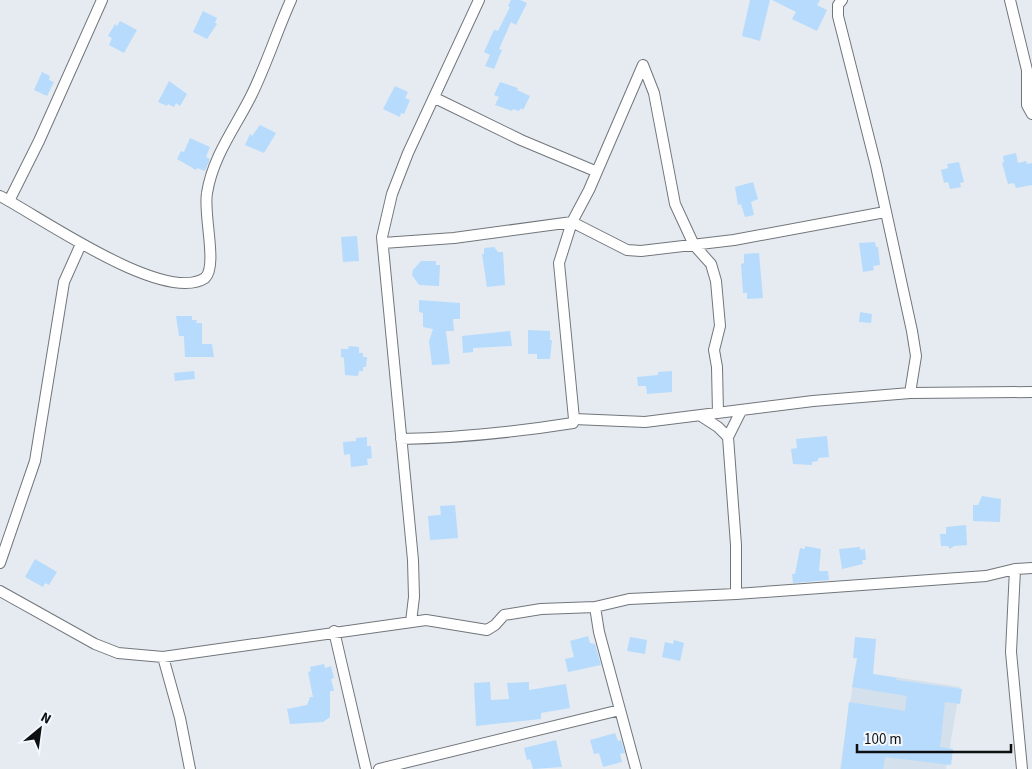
<svg xmlns="http://www.w3.org/2000/svg" width="1032" height="769" viewBox="0 0 1032 769" font-family="'Source Sans 3',sans-serif">
<style>
.built{fill:#d4e0eb}
.building{fill:#b6dbfd}
.lines{fill:none;stroke-linecap:round;stroke-linejoin:round}
.minor-casing{stroke:#71767b;stroke-width:12}
.minor{stroke:#fff;stroke-width:10}
</style>
<rect width="100%" height="100%" fill="#e5ebf0"/>
<path class="built" d="M855,671L960,687L946,769H840Z"/>
<path class="building" d="M511,0H520L527,3L516,25L511,22L499,49L502,50L494,69L485,66L490,55L484,52L494,30L498,31L510,7L508,6Z
M750,0H770L760,41L742,36Z
M772,0H820L817,5L827,10L817,31L792,19L796,12Z
M203,11L217,18L215,23L217,24L207,39L193,32Z
M120,21L137,30L124,53L109,45L112,38L108,36L115,24L117,26Z
M42,72L50,76L49,80L54,82L47,96L34,90Z
M169,81L187,94L180,106L176,103L174,107L168,104L167,106L158,102Z
M500,82L518,88L517,90L530,96L523,110L521,108L519,111L513,109L512,111L495,105L499,97L494,95Z
M395,86L408,92L405,98L410,100L404,114L401,113L400,117L383,109Z
M260,125L276,133L264,153L245,145L250,134L252,136Z
M190,138L210,147L206,157L210,159L205,171L197,168L196,170L177,159L181,151L184,152Z
M1016,153L1018,163L1026,161L1027,164L1032,163V185L1016,188L1014,183L1008,184L1002,163L1004,162L1003,156Z
M959,162L964,182L960,183L961,187L950,189L948,182L944,183L941,170L948,168L947,164Z
M753,182L758,199L751,202L754,215L745,217L741,204L738,205L735,187Z
M357,236L359,261L343,262L341,237Z
M875,242L876,247H878L880,265L873,266L874,270L863,272L859,243Z
M494,247L498,252H503L505,285L487,287L482,254H484V248Z
M759,253L763,298L747,299V293H743L741,264L744,263V254Z
M421,261H436V265H440L439,286L419,285L412,275L413,270Z
M419,300L460,303V319H453L454,331H446L450,364L432,365L429,341L433,329L423,327V313L419,312Z
M860,312L872,314L871,323L859,322Z
M176,316H192V320H197L196,323H202V344H212L214,357H185L184,336H179Z
M528,330L550,331V340H552L550,359H537V354H528Z
M510,331L512,346L473,348V352L463,353L462,336Z
M349,346L359,347V353H363V357H367L366,367H363V371H359L358,376L345,375L344,358L341,357V349H348Z
M194,371L195,379L175,381L174,373Z
M672,371V392L647,394L646,386H638L637,377L658,375V372Z
M827,436L829,457L818,458V461L812,462V465L793,464L791,449L797,448L796,439Z
M367,437V446H371L372,458L367,459L368,465L351,467L350,454L344,455L343,442L356,441V438Z
M982,496L1001,499L1000,522L973,521V505H978Z
M455,505L458,538L430,540L428,516L441,515L440,506Z
M966,525L967,545L954,546L950,549L948,546H941L940,534H946V527Z
M805,546L821,549L819,571H828L829,580L793,583L792,574H795L800,548L805,549Z
M860,547V550L865,549L866,560H862L863,564L842,569L839,549Z
M35,559L57,572L49,585L45,583L43,587L25,577Z
M588,636L590,643L595,644L601,665L568,672L565,659L574,657L570,641Z
M630,637L647,640L645,654L627,651Z
M855,637L876,639L873,674L897,678L896,680L962,689L960,704L945,702L940,747L953,749L951,765L885,757L883,769H841L849,702L905,711L907,696L852,687L857,658H853Z
M674,640L684,643L680,661L662,657L665,642L673,644Z
M324,664L325,668L331,666L334,678L331,679L334,691H330V717L323,722L290,724L287,709L307,705L310,697H313L308,672L311,671L310,667Z
M490,682L491,700L509,699L507,683L529,682V690L566,684L570,708L541,713V719L476,726L474,683Z
M615,733L618,741L621,740L625,753L620,754L622,762L603,767L599,753L594,754L590,740Z
M556,740L562,767L533,769L530,759L527,760L524,748Z"/>
<g class="lines">
<defs>
<path id="minor" d="M842,0L838,5V16L876,166L912,331L916,356L910,393
M1010,0L1027,70V105L1032,114
M643,65L654,93L675,204L694,245L711,264L716,281L720,326L714,350L717,367L718,413
M435,98L521,140L595,171
M0,196C39,216 164,305 205,278C218,266 203,214 207,193C213,156 235,128 251,96C266,66 277,31 291,0
M9,201L39,141L102,0
M383,243L454,238L572,222L627,250L641,251L734,240L885,212
M701,416L718,427L728,437
M574,419L559,263L572,222L589,190L643,65
M401,439C458,438 516,432 573,423L574,419L645,422L813,401L910,393L1032,392
M0,563L35,461L64,282L81,244
M1015,569L1011,652L1022,769
M0,591L95,644L118,653L163,657L426,620L487,630L495,625L504,615L541,609L595,607L629,599L736,594L986,576L1015,569L1032,568
M736,594V545L728,437L741,411
M595,607L599,632L636,769
M411,622L414,597L413,560L382,237L392,194L408,153L479,0
M334,631L366,769
M163,657L180,718L190,769
M379,769L620,710"/>
</defs>
<use href="#minor" class="minor-casing"/>
<use href="#minor" class="minor"/>
</g>
<g transform="translate(40 729) rotate(29)" stroke="#f2f8fe" stroke-width="4" paint-order="stroke">
<path d="M0-4L9 19L0 12L-9 19Z" fill="#0d0f11"/>
<text y="-8" font-size="14" font-weight="bold" text-anchor="middle" fill="#0d0f11">N</text>
</g>
<path d="M857 744v8h154v-8" fill="none" stroke="#0d0f11" stroke-width="2.5"/>
<text x="864" y="744" font-size="15" fill="#0d0f11" stroke="#f2f8fe" stroke-width="4" paint-order="stroke">100 m</text>
</svg>
